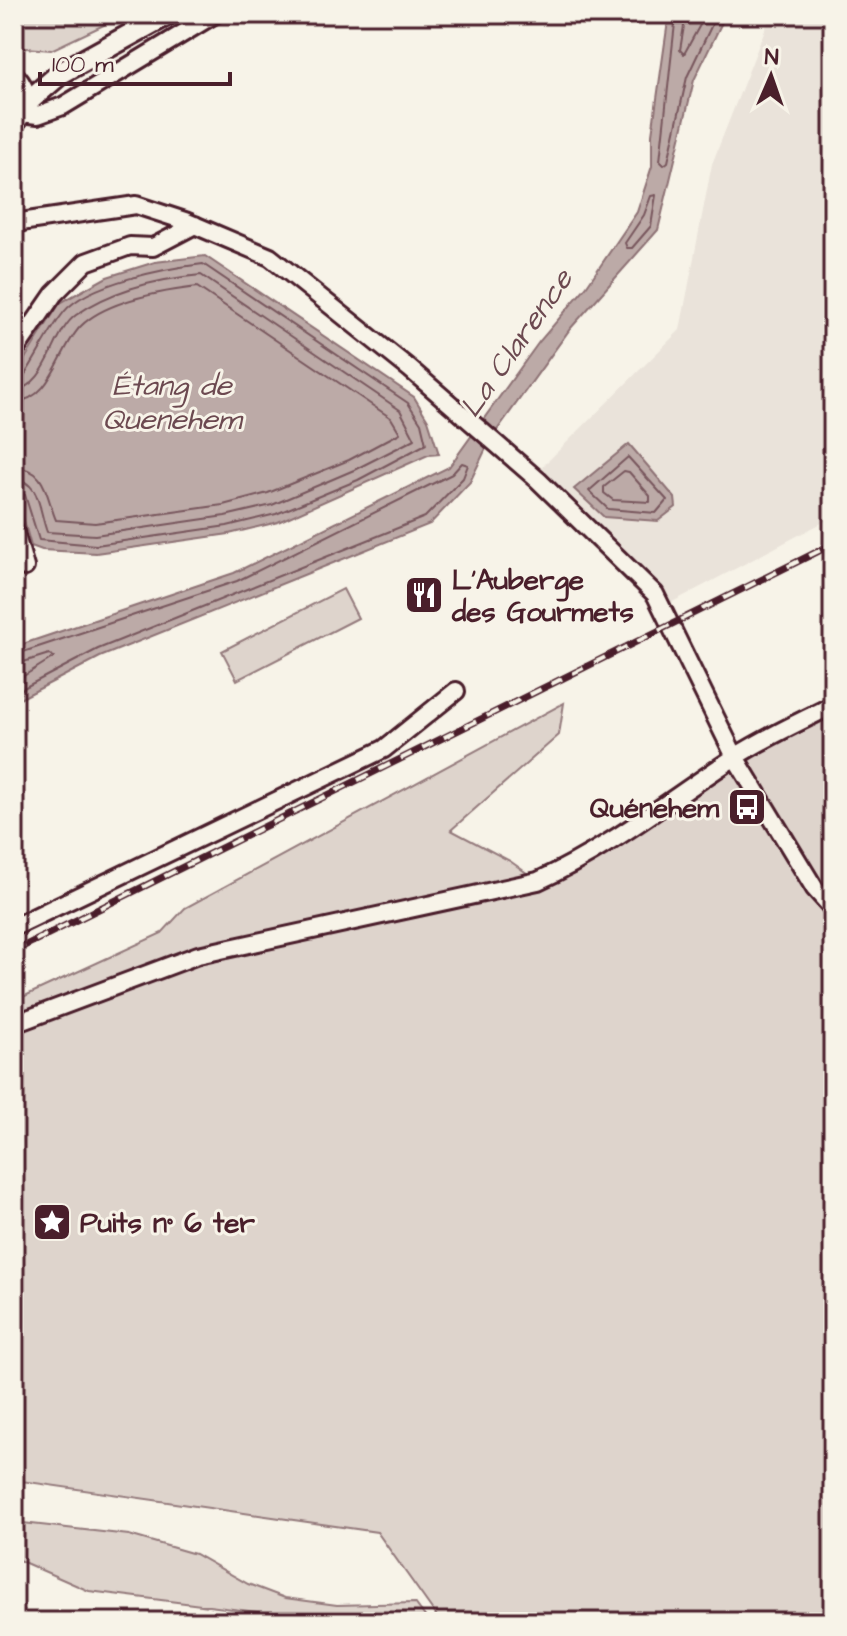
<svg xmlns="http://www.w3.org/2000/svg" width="847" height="1636" viewBox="0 0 847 1636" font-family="'Architects Daughter',sans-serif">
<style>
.built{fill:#eae3da}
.green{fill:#ded4cc;stroke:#947a7c;stroke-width:2}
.water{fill:#bcaaa7;stroke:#8e7275;stroke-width:2}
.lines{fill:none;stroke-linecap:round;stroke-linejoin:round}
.shore{stroke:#78575d;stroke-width:2}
.minor-casing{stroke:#4a1f2b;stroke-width:22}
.major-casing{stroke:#4a1f2b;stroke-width:26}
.minor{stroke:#f7f3e8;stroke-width:16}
.major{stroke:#f7f3e8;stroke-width:20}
.rail-casing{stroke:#4a1f2b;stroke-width:7}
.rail{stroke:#f7f3e8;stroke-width:4;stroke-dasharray:12;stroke-linecap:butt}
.labels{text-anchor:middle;stroke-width:6;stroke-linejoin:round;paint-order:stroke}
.poi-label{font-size:28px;font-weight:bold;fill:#4a1f2b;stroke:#f7f3e8;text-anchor:start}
.water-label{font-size:30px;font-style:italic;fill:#6c4950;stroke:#f7f3e8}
</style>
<rect width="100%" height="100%" fill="#f7f3e8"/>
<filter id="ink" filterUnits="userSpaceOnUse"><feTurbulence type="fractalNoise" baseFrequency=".0125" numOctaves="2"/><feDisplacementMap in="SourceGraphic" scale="16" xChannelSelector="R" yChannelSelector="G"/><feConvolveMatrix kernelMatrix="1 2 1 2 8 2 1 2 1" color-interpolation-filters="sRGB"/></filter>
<g filter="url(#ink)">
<path class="built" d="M771,14H833V517L663,607L538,480L540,469L680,330L712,164Z"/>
<path class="green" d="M18,14H127L51,50L14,47V17Z
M343,589L358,618L237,680L222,651Z
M564,703L559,735L451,830L510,861L538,881L833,705V1622H441L377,1532L14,1480V1001L162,933L185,908Z
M14,1522L129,1535L195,1554L248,1584L285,1598L337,1605L415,1603L429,1622L330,1621L89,1591L14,1558Z"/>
<path class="water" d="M669,14H726L694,80L658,230L570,329L490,440L470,482L430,524L100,657L14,702V649L20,645L234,573L449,467L539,342L586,287L637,212L652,166V134Z
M205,256L414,397L428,420L439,454L428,455L278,522L229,534L96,553L42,550L31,546L14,484V376L60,303L107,277L155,262Z
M629,444L675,498L676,507L658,521L604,517L574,489Z"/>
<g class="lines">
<path class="shore" d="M676,14L660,161L664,165L668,162L687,77L717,14
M686,14L680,50L684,54L706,14
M656,195L651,226L632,248H627L625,243L644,215L651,196Z
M14,379L24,376C38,355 49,331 64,312C87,283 168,268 203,264L408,403L421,423L426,444L358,480L276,514L227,526L96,545L39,540L25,495L14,489
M14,390C48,388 52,332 76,315C113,289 157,279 201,275L400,410L415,439L354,470L272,505L225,516L95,535L47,532C39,512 41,481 14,479
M14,402C53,400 58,349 81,326C106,301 164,291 197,287L391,418L400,433L349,460L268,493L223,505L95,523L56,520C46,497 47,468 14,467
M628,457L667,500L656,513L608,509L589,491Z
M624,471L629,472L650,496V502L613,500L604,493V487Z
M14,655L237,581L452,474L462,463L468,465L463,478L425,517L98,649L14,693
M14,665L49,654L54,657L14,682"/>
<defs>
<path id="minor" d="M21,113L38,115L63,106L215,14
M14,223L136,205L185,221L270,257L410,369L538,480L655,594L735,757L815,889L833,909
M14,352L54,294L86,262L130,246L153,247L195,225
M14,529L25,567
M14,927L384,749L456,691
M14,1024L198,955L538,881C610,848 669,800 735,757C766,737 800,722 833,705"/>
<path id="major" d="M14,77C28,91 27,108 14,122
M24,105L61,73L168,14"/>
</defs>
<use href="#minor" class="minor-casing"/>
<use href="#major" class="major-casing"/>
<use href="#minor" class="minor"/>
<use href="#major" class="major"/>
<defs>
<path id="rail" d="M14,951L833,544"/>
</defs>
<use href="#rail" class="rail-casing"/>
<use href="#rail" class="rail"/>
</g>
</g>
<defs>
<symbol id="restaurant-square" viewBox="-11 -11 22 22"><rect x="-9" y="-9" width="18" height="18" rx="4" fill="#4a1f2b" stroke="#f7f3e8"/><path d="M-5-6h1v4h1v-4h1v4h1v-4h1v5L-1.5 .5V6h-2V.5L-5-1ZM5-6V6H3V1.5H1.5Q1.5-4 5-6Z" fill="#fff"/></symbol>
<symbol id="bus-square" viewBox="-11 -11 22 22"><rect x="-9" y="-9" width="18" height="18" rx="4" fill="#4a1f2b" stroke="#f7f3e8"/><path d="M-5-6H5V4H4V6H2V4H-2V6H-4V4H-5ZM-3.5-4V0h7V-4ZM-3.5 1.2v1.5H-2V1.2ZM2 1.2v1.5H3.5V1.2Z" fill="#fff"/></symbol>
<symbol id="sight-square" viewBox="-11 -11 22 22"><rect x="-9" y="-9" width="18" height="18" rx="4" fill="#4a1f2b" stroke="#f7f3e8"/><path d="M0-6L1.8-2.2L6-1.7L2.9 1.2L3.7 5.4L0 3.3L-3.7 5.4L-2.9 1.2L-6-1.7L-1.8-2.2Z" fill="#fff"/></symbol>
</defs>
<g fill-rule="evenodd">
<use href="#restaurant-square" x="402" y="573" width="44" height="44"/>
<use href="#bus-square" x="725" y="785" width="44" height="44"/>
<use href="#sight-square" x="30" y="1200" width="44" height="44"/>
</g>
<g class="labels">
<g class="poi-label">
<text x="452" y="589">L'Auberge<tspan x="452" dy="32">des Gourmets</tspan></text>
<text x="719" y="817" text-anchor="end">Quénehem</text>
<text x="80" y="1232">Puits n° 6 ter</text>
</g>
<g class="water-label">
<text transform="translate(516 343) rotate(-55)" y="10">La Clarence</text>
<text x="172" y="395">Étang de<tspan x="172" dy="34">Quenehem</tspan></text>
</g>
</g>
<rect width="847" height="1636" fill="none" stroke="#f7f3e8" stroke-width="48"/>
<rect x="24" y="24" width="799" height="1588" fill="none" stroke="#4a1f2b" stroke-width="3" filter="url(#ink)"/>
<g transform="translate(771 76) rotate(2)" stroke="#f7f3e8" stroke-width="6" paint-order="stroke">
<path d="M0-6L14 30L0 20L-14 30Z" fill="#4a1f2b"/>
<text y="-12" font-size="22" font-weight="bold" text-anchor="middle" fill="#4a1f2b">N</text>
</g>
<path d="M40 72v12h190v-12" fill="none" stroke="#4a1f2b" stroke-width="4"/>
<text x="52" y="72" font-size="24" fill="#4a1f2b" stroke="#f7f3e8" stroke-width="6" paint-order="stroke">100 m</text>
</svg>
